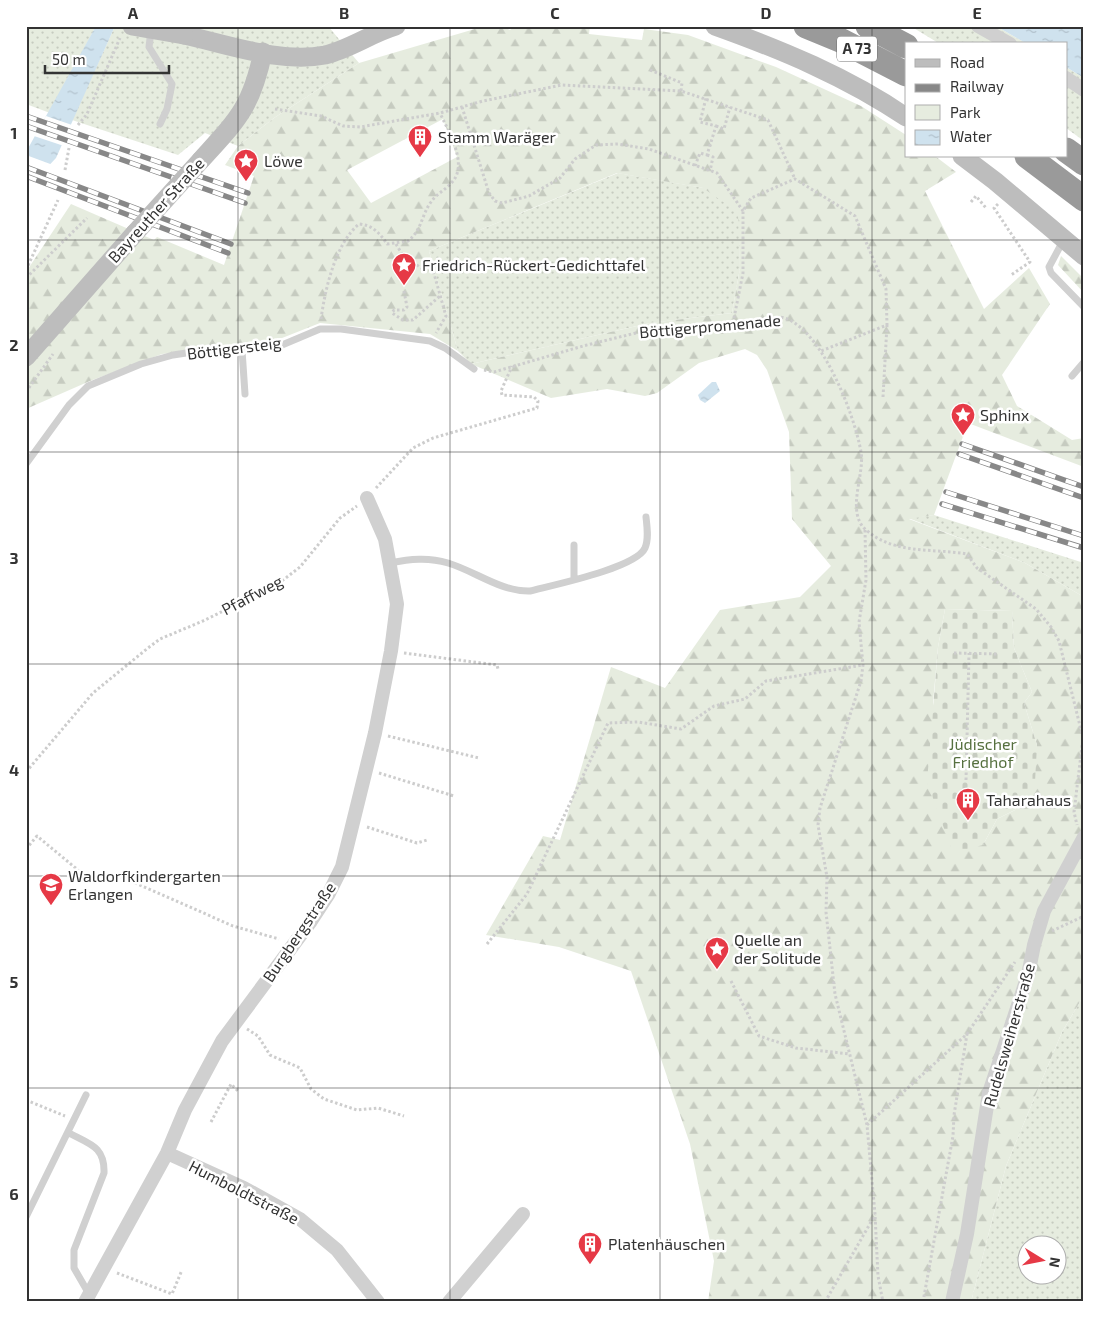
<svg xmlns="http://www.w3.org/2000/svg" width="1110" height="1328" viewBox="0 0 1110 1328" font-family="'Exo 2',sans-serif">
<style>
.green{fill:url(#green-dots);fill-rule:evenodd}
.forest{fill:url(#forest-firs);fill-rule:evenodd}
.cemetery{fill:url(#cemetery-stones)}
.water{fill:url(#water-ripples)}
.pier{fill:#fff}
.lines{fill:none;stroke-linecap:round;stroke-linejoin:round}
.path{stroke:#cdcdcd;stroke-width:3;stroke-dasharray:2.5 2.5;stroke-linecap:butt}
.lane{stroke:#d0d0d0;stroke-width:7}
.street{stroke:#d0d0d0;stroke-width:14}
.secondary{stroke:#bdbdbd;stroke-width:19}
.highway{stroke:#9a9a9a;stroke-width:25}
.rail-casing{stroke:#888;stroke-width:5.5}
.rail{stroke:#fff;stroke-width:4;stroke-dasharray:11;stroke-linecap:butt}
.secondary-bridge{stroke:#bdbdbd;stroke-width:19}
.grid{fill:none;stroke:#333;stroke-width:1;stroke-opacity:0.55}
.labels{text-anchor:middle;stroke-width:5;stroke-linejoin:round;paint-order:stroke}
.shield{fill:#fff;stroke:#707070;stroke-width:1}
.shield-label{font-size:15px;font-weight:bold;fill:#333}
.poi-label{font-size:16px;fill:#333;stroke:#fff;text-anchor:start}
.street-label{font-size:16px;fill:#333;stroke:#fff}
.park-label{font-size:16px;fill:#56703f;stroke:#fff}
.neatline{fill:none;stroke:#333;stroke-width:2}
.grid-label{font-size:16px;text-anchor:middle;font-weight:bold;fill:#333}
</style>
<defs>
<pattern id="green-dots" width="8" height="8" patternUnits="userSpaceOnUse" patternTransform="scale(1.25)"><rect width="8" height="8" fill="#e6ecdf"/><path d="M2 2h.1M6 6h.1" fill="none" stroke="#c6cbc0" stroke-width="1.8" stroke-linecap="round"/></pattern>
<pattern id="forest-firs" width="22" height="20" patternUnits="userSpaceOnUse" patternTransform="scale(1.25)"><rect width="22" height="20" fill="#e6ecdf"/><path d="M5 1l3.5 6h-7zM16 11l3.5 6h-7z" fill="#c6cbc0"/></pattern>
<pattern id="cemetery-stones" width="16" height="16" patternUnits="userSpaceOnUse" patternTransform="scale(1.25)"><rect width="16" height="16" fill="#e6ecdf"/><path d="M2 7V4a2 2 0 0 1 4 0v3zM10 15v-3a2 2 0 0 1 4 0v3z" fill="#c6cbc0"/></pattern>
<pattern id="water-ripples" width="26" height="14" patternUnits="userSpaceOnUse" patternTransform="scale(1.25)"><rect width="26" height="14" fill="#cfe2ee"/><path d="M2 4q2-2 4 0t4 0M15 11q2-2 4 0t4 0" fill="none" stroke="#b2c2cd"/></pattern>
</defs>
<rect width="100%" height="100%" fill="#fff"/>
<path class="green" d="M26,26H96L50,113L26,104Z
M115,26H328L359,63L274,118L238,146L205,133L178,155L72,120Z
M996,26L1027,44H940L912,27Z
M1066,67L1084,78V141L1066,128Z
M618,173L704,188L739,212L740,268L732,313L650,323L471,364L458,351L429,251Z
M934,515L1084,563V597L1025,563L908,518Z
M1084,995V1302H971L1006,1166L1062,1032ZM1028,1246H1058V1276H1028Z"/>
<path class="forest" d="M485,26H501L510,30L516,26H590L589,34L642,40L644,29L688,35L776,67L861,106L906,135V156H935L956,172L925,191L984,309L1029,268L1050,304L1002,375L1017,406L1072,440L1084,438V467L968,423L934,515L909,519L1025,563L1084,597V995L1062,1032L1006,1166L971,1302H708L714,1261L690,1144L631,971L559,947L486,935L543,836L560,840L611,667L665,688L720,610L800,597L831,566L792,519L789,432L767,370L757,355L745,349L699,363L657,393L645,396L607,389L551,398L471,364L650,323L732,313L740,268L738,212L703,188L617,173L429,251L458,351L430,334L320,323L272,342L162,354L90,381L26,409V272L71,204L154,240L157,237L224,265L254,176L225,165L238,146L274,118L359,63ZM443,119L457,157L371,203L347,170ZM945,609L1012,611L1014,648L1032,692L1024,703L1037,745L1015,810L997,819L983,845L933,703L938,647Z
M1061,256L1084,279V293L1058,265Z"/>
<path class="cemetery" d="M945,609L1012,611L1014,648L1032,692L1024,703L1037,745L1035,782L1015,810L997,819L983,845L963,850H952L927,782L938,647Z"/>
<path class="water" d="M96,26H115L56,158L40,175L26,184V152Z
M996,26H1084V78L1066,67V44H1027Z
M712,382H716L720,391L705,403L700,400L698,395Z"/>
<path class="pier" d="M46,116L72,125L64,146L34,136Z
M26,155L53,165L42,177L26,186Z"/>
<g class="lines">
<path class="path" d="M650,70L682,83L681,91
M462,107L489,193L495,201L502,203L529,196L560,178L575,159L596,145L618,144L649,149L717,173L743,211
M275,109L321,116L343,126L360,127L440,113L483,101L562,85L681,91L768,120L795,179
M78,125L87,114L120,38
M716,126L724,129L730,107
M707,155L713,157L710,171
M695,166L700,153L707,155L716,126L700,122L706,98
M65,170L69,148
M971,202L976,196L986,208
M998,204L994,208L1030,262L1011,275
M396,244L402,254L425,271L433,270L446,316L436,333
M26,270L58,200
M26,278L87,218
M404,291L407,307L404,310H394L392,313L403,320H413L441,295
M321,319C325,290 335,244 359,224C372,225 380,233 387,244L408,241C422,230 421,216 431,202C436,194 447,189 453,181C468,163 448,131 440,113
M733,323L743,273V211L751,198L795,179L855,216L886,289L887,325L821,351
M484,370L494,372L583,346L652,329L712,323L761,325L780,317C820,323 855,416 861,452C865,474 846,511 865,529C893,555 933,548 967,554L977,568L1036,609L1051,627L1059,641L1083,738L1074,812L1077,825
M26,392L53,354
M883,397L887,325
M376,488L413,448L433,438L537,408L538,401L534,397L502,395L501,391L512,366
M865,530L866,580L859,622L863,665L861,681L820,808L818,825L827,877L826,912L835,994L867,1125L875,1214L878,1276L883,1302
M404,653L497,665L498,669
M954,653L999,654
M388,736L479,758
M26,772L93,693L148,648L160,639L203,621L278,584L300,567L340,518L357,506
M379,773L454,796
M966,780L969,653
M367,827L417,843L427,840
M26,849L37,836L84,875L124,878L233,926L279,939
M1052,931L1084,916
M487,944L527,894L608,723L638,722L681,729L714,706L745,699L766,681L863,665
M731,981L759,1036L796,1048L850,1054
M247,1029L258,1036L270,1055L300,1068L311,1089L324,1099L357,1110L378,1108L404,1116
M26,1100L65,1116
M211,1122L231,1084L238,1091
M867,1125L967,1034L1015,962
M117,1273L172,1294L182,1270
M825,1302L875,1215
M923,1302L953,1136L954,1115L967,1034"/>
<path class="lane" d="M151,31L149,47L172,84L167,109L160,124
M1063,241L1049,267L1051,273L1084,307
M242,350L245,394
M1072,376L1084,362
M26,464L69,405L88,386L141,364L173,355L206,350L239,351L282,345L320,329H341L430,341L445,348L474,369
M390,563C410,559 428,557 448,563C475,571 501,592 530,591C553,585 636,568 645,548C649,539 647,527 646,517
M574,578V545
M69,1133C89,1144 105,1146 104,1173L74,1250V1268L89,1294
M26,1217L86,1095"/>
<path class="street" d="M978,26L1010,44
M1066,78L1084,90
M167,1153L244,1188L300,1219L337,1250L378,1302
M85,1302L167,1153L185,1110L222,1041L311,921L328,895L342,867L375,733L391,651L397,604L385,539L367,498
M449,1302L523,1214
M952,1302L967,1234L989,1093L1028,975L1034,945L1044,911L1084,837"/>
<path class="secondary" d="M715,26C782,50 847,77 906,117
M184,35C227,44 281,64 325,55C350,49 372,33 396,26
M962,156L995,181L1084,256
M201,160C238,119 251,108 263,52
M26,357L135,233"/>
<path class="highway" d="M806,26L840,40L906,74
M868,26L906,46
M1066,150L1084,163
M1027,156L1084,199"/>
<defs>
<path id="rail" d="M26,116L248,193
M26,126L245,203
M26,167L231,244
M26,176L228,253
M962,444L1084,487
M959,454L1084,498
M946,492L1084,536
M942,504L1084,548"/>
</defs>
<use href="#rail" class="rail-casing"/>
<use href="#rail" class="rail"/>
<path class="secondary-bridge" d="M132,26L184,35
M135,233L201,160"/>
</g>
<path class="grid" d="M238,26V1302M450,26V1302M660,26V1302M872,26V1302M26,240H1084M26,452H1084M26,664H1084M26,876H1084M26,1088H1084"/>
<defs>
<symbol id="building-pin" viewBox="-11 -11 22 30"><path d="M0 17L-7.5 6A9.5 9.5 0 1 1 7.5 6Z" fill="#e63946" stroke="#fff"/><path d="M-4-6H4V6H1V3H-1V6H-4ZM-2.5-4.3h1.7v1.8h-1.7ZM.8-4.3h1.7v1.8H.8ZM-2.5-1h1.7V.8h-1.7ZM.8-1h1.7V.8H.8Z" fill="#fff"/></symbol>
<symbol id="sight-pin" viewBox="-11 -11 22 30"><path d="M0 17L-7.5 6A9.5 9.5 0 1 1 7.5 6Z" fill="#e63946" stroke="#fff"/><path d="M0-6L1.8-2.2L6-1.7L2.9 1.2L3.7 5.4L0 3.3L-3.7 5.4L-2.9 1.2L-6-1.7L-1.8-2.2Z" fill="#fff"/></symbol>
<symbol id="school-pin" viewBox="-11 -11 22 30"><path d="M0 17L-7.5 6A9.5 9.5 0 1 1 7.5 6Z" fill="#e63946" stroke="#fff"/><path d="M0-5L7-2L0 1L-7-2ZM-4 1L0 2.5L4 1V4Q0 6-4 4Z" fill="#fff"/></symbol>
</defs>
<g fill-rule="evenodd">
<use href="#building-pin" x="406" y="123" width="28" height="38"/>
<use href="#sight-pin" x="232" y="147" width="28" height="38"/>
<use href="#sight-pin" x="390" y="251" width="28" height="38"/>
<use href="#sight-pin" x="949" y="401" width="28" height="38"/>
<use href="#building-pin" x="954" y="786" width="28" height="38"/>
<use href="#school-pin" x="37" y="871" width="28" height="38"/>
<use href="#sight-pin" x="703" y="935" width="28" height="38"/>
<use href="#building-pin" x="576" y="1230" width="28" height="38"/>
</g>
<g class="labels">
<rect class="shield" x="837" y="36.5" width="40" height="25" rx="4"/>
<g class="shield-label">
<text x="857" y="54">A 73</text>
</g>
<g class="poi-label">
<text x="438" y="143">Stamm Waräger</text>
<text x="264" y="167">Löwe</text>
<text x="422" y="271">Friedrich-Rückert-Gedichttafel</text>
<text x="980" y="421">Sphinx</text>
<text x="986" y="806">Taharahaus</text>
<text x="68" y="882">Waldorfkindergarten<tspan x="68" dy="18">Erlangen</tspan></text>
<text x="734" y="946">Quelle an<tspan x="734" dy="18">der Solitude</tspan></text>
<text x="608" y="1250">Platenhäuschen</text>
</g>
<g class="street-label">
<text transform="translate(156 210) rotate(-48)" y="6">Bayreuther Straße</text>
<text transform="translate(710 326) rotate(-5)" y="6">Böttigerpromenade</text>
<text transform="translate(234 348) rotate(-7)" y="6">Böttigersteig</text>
<text transform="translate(252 595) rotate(-28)" y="6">Pfaffweg</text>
<text transform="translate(299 932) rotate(-56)" y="6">Burgbergstraße</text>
<text transform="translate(1009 1035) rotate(-74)" y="6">Rudelsweiherstraße</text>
<text transform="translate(244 1192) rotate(27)" y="6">Humboldtstraße</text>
</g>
<g class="park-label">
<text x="983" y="750">Jüdischer<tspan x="983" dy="18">Friedhof</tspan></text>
</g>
</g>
<rect width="1110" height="1328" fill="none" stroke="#ffffff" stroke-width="55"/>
<rect x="905" y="42" width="162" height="115" fill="#ffffff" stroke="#adadad"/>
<rect x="915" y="59" width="25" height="8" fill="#bdbdbd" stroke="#adadad"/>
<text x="950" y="68" font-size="15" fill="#333333">Road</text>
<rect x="915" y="84" width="25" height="8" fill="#888888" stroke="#adadad"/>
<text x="950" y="92" font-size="15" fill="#333333">Railway</text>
<rect x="915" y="105" width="25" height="15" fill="#e6ecdf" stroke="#adadad"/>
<text x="950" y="118" font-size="15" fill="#333333">Park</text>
<rect x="915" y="130" width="25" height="15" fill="url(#water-ripples)" stroke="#adadad"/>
<text x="950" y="142" font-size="15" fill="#333333">Water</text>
<g transform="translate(1042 1260) rotate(100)"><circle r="24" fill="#ffffff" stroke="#adadad"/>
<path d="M0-4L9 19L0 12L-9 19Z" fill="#e63946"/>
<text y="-8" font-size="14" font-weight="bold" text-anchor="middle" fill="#333333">N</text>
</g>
<path d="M45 65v8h124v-8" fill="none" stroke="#333333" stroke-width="2.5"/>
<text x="52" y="65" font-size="15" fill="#333333" stroke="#ffffff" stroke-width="4" paint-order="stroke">50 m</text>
<rect x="28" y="28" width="1054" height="1272" class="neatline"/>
<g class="grid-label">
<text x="133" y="19">A</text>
<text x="344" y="19">B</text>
<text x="555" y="19">C</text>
<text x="766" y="19">D</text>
<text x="977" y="19">E</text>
<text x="14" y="139">1</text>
<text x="14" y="351">2</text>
<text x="14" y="564">3</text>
<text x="14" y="776">4</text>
<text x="14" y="988">5</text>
<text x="14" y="1200">6</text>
</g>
</svg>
